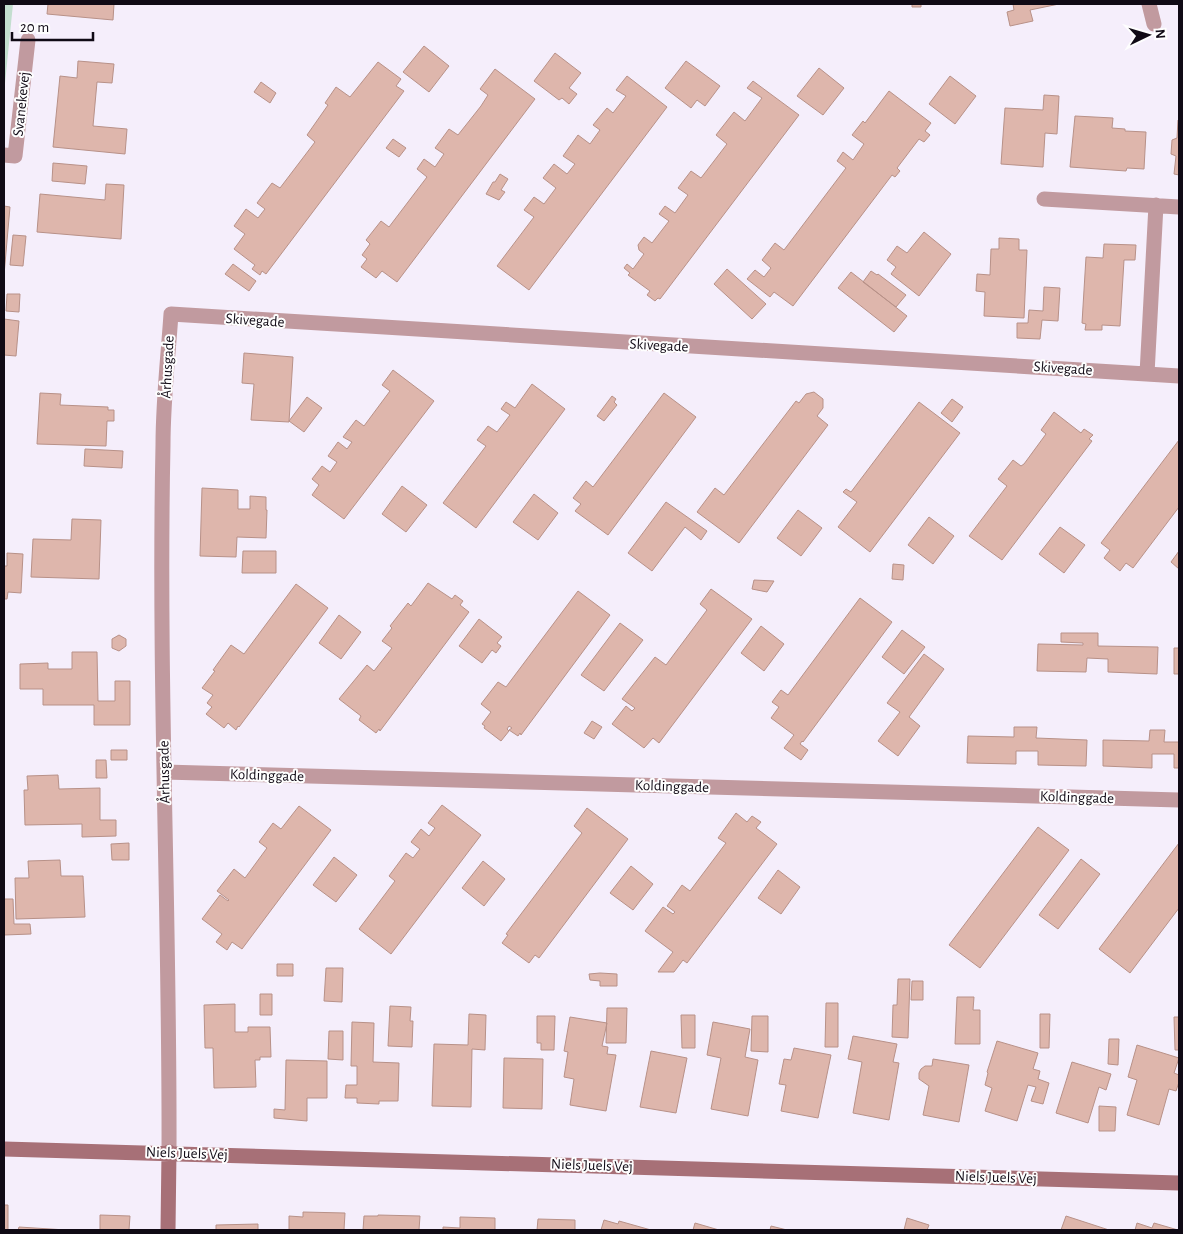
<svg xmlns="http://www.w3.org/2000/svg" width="1183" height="1234" viewBox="0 0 1183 1234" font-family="'Alegreya Sans',sans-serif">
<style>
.green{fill:#c3decf}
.building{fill:#deb6ac;stroke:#b89188}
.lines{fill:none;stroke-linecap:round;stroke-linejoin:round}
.street{stroke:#c19a9f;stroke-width:15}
.secondary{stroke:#a77077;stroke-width:15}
.labels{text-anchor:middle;stroke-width:4;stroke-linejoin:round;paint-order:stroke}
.street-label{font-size:15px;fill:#100a15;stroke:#fefefe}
</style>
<rect width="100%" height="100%" fill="#f5eefb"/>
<path class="green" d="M4,4H13L4,93Z"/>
<path class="building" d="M48,4H114L113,20L47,14Z
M912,4H921V7H912Z
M1013,4H1059L1030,10L1033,21L1010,26L1007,12L1014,10Z
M424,46L449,66L429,92L403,72Z
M555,53L581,73L569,88L577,94L569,104L562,98L559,100L534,81Z
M78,61L114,64L112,83L97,82L93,126L127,129L125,154L53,147L60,76L77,78Z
M686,61L720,86L705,106L697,100L691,108L665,88Z
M378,62L401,79L396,86L404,91L266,274L262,271L260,275L252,269L255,265L234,249L245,234L234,226L246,209L258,218L265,209L257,203L272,183L280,188L315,142L307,135L328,105L325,103L336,87L350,97Z
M819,68L844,88L823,115L797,96Z
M495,69L535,99L397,282L382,271L376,278L361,267L367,259L362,255L370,244L366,240L381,221L389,227L427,177L417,169L424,159L435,167L444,154L435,148L449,129L458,135L481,106L488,95L480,89Z
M627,76L667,107L529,290L497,266L534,217L524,210L534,197L544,204L556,188L543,178L554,164L567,174L575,164L563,156L578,135L590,144L600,130L593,125L607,108L613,113L626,96L616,90Z
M950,76L976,96L955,124L929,104Z
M753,81L799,115L660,299L658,298L655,301L647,295L650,291L628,275L630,273L624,268L627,264L633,269L644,254L639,250L638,245L644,237L652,243L669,221L659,214L665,206L675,213L688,195L678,188L691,171L701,178L727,144L716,135L734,112L745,121L762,98L747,88Z
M261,82L276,93L270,103L254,92Z
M889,91L931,123L925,131L930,135L924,142L919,139L897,168L900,171L895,177L892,175L793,306L774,292L770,297L747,279L755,270L764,277L771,268L762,260L775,243L784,250L846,168L837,161L843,152L853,160L864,144L852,135L863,121L865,123Z
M1044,95L1059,96L1057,134L1045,133L1043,167L1001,164L1005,108L1043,110Z
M1075,116L1113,118L1112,128L1125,129V131L1146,132L1144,169L1127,168L1126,171L1070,167Z
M1178,120H1179V175L1174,174L1176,156L1171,154L1172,140L1177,138Z
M393,139L406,148L399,157L386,148Z
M53,163L87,166L85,184L52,181Z
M500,174L508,179L501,190L505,192L499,200L486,194L493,182H495Z
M106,184L124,185L121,239L37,232L40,194L105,200Z
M4,206L10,207L4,275Z
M924,232L951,254L919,296L891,274L896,267L887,260L897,246L907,253Z
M13,235L26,236L23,266L10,265Z
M999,238L1019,239V250H1027L1024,318L984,316L985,292L976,291L977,274L990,275L991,249H999Z
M1104,244L1136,245L1135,260H1124L1120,326L1102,325V330H1085L1086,324L1082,323L1086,257L1103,258Z
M233,264L256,281L249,291L225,274Z
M727,269L766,304L752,319L714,284Z
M871,271L877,275L878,274L906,295L896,307L863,282Z
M851,272L907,316L894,332L838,288Z
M1044,287L1060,288L1058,321L1042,320L1040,339L1017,338V323H1028L1029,310L1043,311Z
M7,294H20L19,312L6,311Z
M4,319L19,321L16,356L4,355Z
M244,353L293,357L289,422L251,420L254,384L242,383Z
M393,370L434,401L344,519L312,495L319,485L312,479L322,466L330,472L337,462L328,456L338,442L347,449L352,442L343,437L356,420L364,426L390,391L382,385Z
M532,384L565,409L476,528L443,503L486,446L477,440L488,426L497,432L510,415L501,409L506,402L515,408Z
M814,392L823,399V408L817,416L828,425L739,543L697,512L715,488L724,495L796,401L799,403L806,394Z
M40,393L61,394L60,405L108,407V410H114V421H107L106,446L37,444Z
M664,393L696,417L608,535L575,511L581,504L573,498L586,481L593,487Z
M612,396L616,399L614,402L617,405L604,421L597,416Z
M307,397L322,408L304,432L289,421Z
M952,399L963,407L952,422L941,413Z
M919,402L960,433L870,552L838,527L857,502L843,492L846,489L851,492Z
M1054,412L1081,433L1084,429L1093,435L1089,439L1092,441L1002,560L969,536L1007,486L998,479L1013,460L1021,466L1024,464L1046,434L1041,430Z
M1179,440V507L1133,568L1126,563L1120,571L1104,558L1110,550L1101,543Z
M85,449L123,451L122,468L84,466Z
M402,486L427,505L406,532L382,514Z
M202,488L238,490V509H250V496L266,497V510H267L266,538L237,537L236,557L200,556Z
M534,494L558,513L538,540L513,522Z
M666,502L707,531L701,540L685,527L652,571L628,553Z
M798,510L822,528L801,556L777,538Z
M929,517L954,536L933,564L908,545Z
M72,519L101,520L99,579L31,577L33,539L71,540Z
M1060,527L1085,545L1064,573L1039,554Z
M243,551H276V573H242Z
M1179,551V569L1171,562Z
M7,553L23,554L21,593L8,592L7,599H4V566H7Z
M893,564L904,565L903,580L892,579Z
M754,580L774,581L767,592L752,589Z
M428,583L452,599L455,595L463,601L460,605L469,612L380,731L379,729L376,733L359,720L361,716L339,699L367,665L374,671L392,648L382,641L392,628L390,626L408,603L411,606Z
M296,584L328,608L239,727L238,726L236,730L228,723L224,728L206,714L212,707L207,703L213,695L202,688L215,671L213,670L231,645L244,654Z
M711,589L752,619L659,743L653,738L644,748L612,724L626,706L632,711L635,708L622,699L655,657L666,665L707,610L700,604Z
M578,591L610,615L521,735L520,733L518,736L509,730L512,728L509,726L507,729L509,731L501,741L484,728L485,726L482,724L491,712L481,704L498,682L506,687Z
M860,598L892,622L803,742L802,741L800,744L808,750L801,760L784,748L794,735L771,718L779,707L772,702L781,690L788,695Z
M339,615L361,632L341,659L319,643Z
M479,619L502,637L497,643L501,646L496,653L492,650L482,663L459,646Z
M620,623L643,640L604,691L581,675Z
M761,626L784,644L764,671L741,653Z
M902,630L925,647L904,674L882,657Z
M1061,633H1098V646L1158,647L1157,674L1108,672V659L1087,658L1086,672L1037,671L1038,644L1083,645V643L1061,642Z
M119,635L126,639V646L119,651L112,648V639Z
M1174,648H1179V674H1174Z
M72,652H97L98,701H115V681H130V725H94V705H43V689H20V664L48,663V669H72Z
M924,654L944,669L909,717L920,726L898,756L878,741L900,712L887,703Z
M592,721L602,727L594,739L584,733Z
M1014,727H1037L1036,738L1087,740L1086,766L1038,765V751H1016V764L967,763L968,736L1014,737Z
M1150,730H1165L1164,742H1179V768H1174V754H1152V768L1103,766V740L1149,741Z
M111,750H127V760H111Z
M96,760H106L107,778H96Z
M58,775L59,789L100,788V820H116V836L82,837V824L25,825L24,790H28L27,776Z
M442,805L481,835L391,954L359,929L395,881L389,876L406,853L413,858L420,849L411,842L421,829L429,836L435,828L428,823Z
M299,806L331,830L242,949L232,942L227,950L216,942L222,934L202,919L220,895L228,901L229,900L217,891L234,869L245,878L267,848L259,842L273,823L281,829Z
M587,808L628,839L539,958L535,955L529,963L502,943L508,935L506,934L582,833L574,826Z
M736,813L747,822L752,816L761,822L756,828L777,844L687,963L683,960L674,972H658L673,952L645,931L663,907L673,914L675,912L667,906L682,885L690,891L726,843L718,838Z
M1038,827L1069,850L980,968L949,945Z
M129,843V860H112L111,844Z
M1179,843V908L1130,973L1099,949Z
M334,857L357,875L336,902L313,885Z
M1081,859L1100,874L1058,929L1039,915Z
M60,860L61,876H83L85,917L16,919L15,878H29L28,861Z
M483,861L505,879L484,906L462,888Z
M631,866L653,884L633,910L610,893Z
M778,870L800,887L781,914L758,898Z
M4,899H13L14,924H30L31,934L4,935Z
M277,964H293V976H277Z
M326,968H343L342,1002L324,1001Z
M600,973L617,974V986H600V981L590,980L589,974Z
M898,979H910L908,1038L892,1037L893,1005H897Z
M912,981H923V1000H911Z
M260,994H272V1015H260Z
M957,997H974L973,1010H980V1044H955Z
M826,1003H838V1047H825Z
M235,1004V1032H248V1027H270L271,1057H260V1060H255L256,1087L214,1088L213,1048H205L204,1005Z
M390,1006L411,1007L410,1021H413L412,1047L388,1046Z
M607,1008H627L626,1043H606Z
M469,1014L486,1015L485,1050L472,1049L471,1107L432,1106L434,1044L468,1045Z
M1040,1014H1050L1049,1048H1040Z
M681,1015H695V1048H682Z
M537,1016H555L554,1050H541V1043H537Z
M752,1016H768V1052L751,1051Z
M570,1017L607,1023L602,1046L608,1047L607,1054L616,1055L606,1111L570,1105L574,1079L564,1077L568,1052L564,1051Z
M1174,1017H1179V1050H1175Z
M352,1022L374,1023L373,1062L399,1063L398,1101H379V1104L357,1103V1098H345L346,1085H357V1066H351Z
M713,1022L750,1029L745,1057L758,1060L748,1116L711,1109L721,1058L707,1055Z
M329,1031H343V1060L328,1059Z
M853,1036L897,1044L893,1062L899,1063L889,1120L853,1113L862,1062L848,1059Z
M1109,1039H1119L1118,1065L1108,1064Z
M997,1041L1038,1053L1033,1069L1040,1071L1038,1079L1049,1083L1043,1104L1031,1101L1036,1087L1028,1085L1017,1121L985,1111L992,1088L985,1085L988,1073L987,1072Z
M1137,1045L1179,1058L1174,1073L1179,1075V1082L1176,1091L1169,1089L1159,1125L1127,1115L1137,1080L1128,1077Z
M794,1048L831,1055L818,1118L781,1111L786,1085L779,1084L784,1059L791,1060Z
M651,1051L687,1058L676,1113L640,1107Z
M504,1058L543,1059L542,1109L503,1108Z
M933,1059L969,1065L959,1122L923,1115L929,1086L919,1079V1073L921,1069L925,1066H932Z
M286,1060L327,1061V1098H307V1121L274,1118V1109L285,1110Z
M1072,1062L1111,1074L1106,1090L1099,1087L1088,1123L1056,1113Z
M1099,1106L1116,1107L1115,1131H1099Z
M4,1205H8V1230H4Z
M303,1212L345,1213L344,1230H289V1216L303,1217Z
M100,1215L130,1216L129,1230H100Z
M378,1215L420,1216L419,1230H363L364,1216H378Z
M1066,1216L1109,1230H1061Z
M460,1217L495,1218V1230H443V1227L460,1228Z
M907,1218L929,1225L927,1230H904Z
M538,1219L575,1220V1230H537Z
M604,1220L618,1224L619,1221L651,1230H601Z
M695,1223L719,1230H693Z
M1137,1223L1152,1228L1154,1223L1178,1230H1135Z
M258,1224V1230H216V1225Z
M771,1226L787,1230H770Z
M19,1227L66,1230H18Z"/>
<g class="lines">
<path class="street" d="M1149,4L1154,24
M4,155L15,156L28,40
M1044,199L1179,207
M1147,374L1156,205
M164,772L1179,800
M169,1152C170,916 158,681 163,445C163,401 168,358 171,314L1179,376"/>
<path class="secondary" d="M4,1149L1179,1183
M168,1230L169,1152"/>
</g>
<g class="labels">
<g class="street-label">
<text transform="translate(21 104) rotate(-84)" y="5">Svanekevej</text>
<text transform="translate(255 320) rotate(4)" y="5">Skivegade</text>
<text transform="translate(659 345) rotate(3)" y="5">Skivegade</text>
<text transform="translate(167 367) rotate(-87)" y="5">Århusgade</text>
<text transform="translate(1063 368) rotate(4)" y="5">Skivegade</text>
<text transform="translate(164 772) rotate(-91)" y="5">Århusgade</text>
<text transform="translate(267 775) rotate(2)" y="5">Koldinggade</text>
<text transform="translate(672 786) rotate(2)" y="5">Koldinggade</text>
<text transform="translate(1077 797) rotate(2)" y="5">Koldinggade</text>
<text transform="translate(187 1153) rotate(2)" y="5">Niels Juels Vej</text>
<text transform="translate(592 1165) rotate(2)" y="5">Niels Juels Vej</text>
<text transform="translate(996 1177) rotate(2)" y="5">Niels Juels Vej</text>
</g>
</g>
<rect width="1183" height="1234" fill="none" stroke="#100a15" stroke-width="10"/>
<g transform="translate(1148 35) rotate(85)" stroke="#fefefe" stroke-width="4" paint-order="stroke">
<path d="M0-4L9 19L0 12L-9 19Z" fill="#100a15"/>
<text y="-8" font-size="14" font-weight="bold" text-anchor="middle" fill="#100a15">N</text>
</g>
<path d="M12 32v8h81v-8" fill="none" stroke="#100a15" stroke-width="2.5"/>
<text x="20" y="32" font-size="15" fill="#100a15" stroke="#fefefe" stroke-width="4" paint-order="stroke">20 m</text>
</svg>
